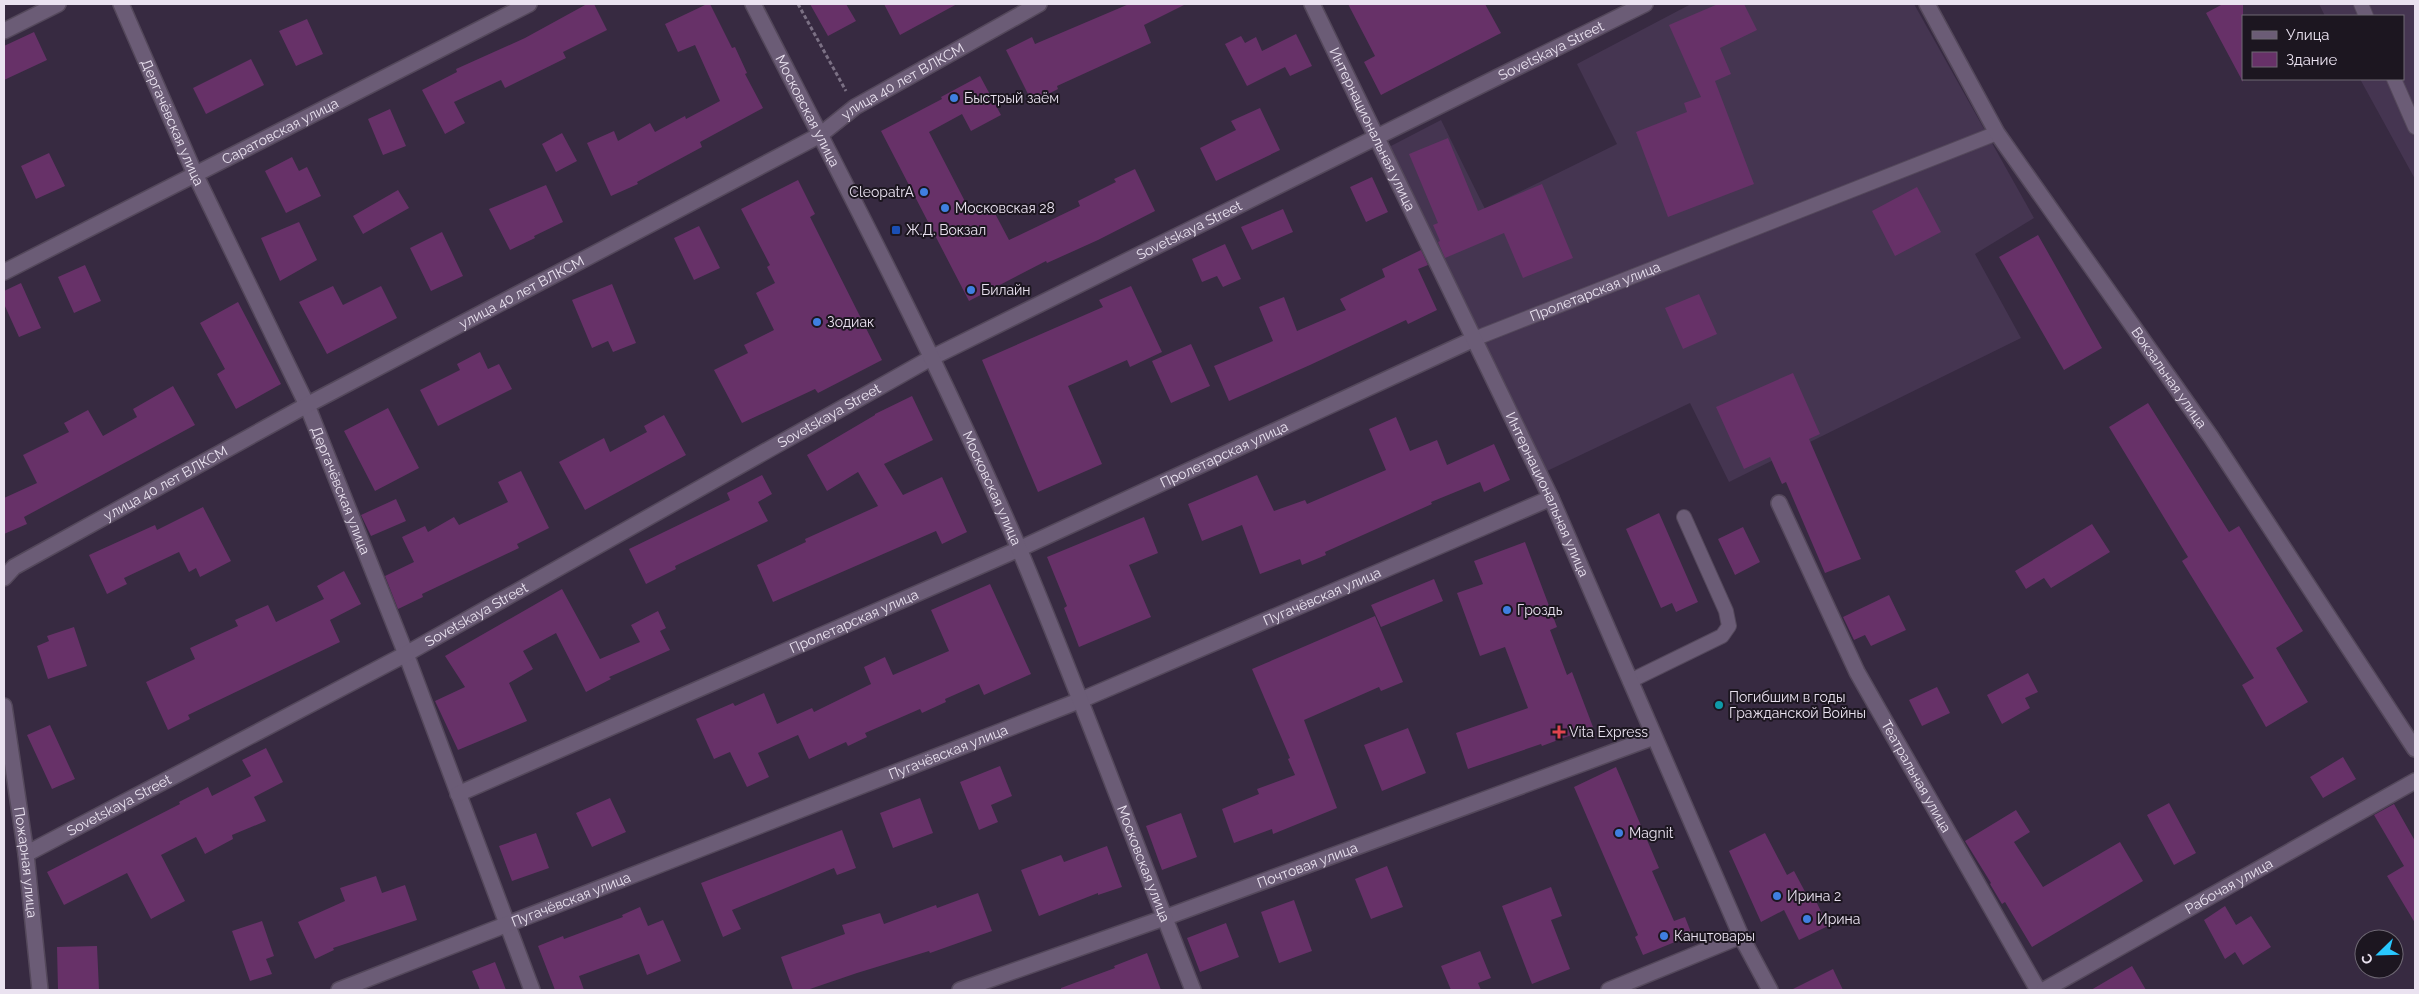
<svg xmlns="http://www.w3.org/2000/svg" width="2419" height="994" viewBox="0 0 2419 994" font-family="Raleway,sans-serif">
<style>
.built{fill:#453551}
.building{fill:#673168}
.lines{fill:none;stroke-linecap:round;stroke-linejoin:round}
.service-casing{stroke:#54485b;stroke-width:16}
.minor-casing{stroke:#54485b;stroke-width:18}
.tertiary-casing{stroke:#54485b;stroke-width:18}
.secondary-casing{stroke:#54485b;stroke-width:18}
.path{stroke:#7b7084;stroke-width:3;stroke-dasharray:4 2.5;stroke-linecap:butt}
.service{stroke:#6b5c76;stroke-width:14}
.minor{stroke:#6b5c76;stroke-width:15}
.tertiary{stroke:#6b5c76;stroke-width:15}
.secondary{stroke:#6b5c76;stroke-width:15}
.shop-dot{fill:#3f7fe0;stroke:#1c1620;stroke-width:2}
.transit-dot{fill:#1a4fb4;stroke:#1c1620;stroke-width:2}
.culture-dot{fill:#0f9aa8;stroke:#1c1620;stroke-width:2}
.health-dot{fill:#e0444e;stroke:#1c1620;stroke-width:2}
.labels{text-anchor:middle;stroke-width:4;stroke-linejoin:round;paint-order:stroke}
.street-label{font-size:14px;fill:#eae2f0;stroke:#1c1620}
.poi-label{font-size:14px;fill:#eae2f0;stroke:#1c1620;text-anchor:start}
</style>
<rect width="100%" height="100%" fill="#372a41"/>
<path class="built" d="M1691,4H1914L2034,218L1975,254L2021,338L1729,482L1690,403L1547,471L1389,147L1441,120L1485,209L1617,144L1577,64Z
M2319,4H2415V179L2360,79H2403V16H2325Z"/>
<path class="building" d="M587,4H594L607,30L563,52L566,58L505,88L501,80L454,102L465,123L445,134L422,90L457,72L456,69L525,38Z
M707,4H710L732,48L735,47L747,73L745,74L763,108L700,142L702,147L637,182L638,184L611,196L587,143L614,131L618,141L650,123L655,132L685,116L686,119L720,101L695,45L678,52L665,24Z
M810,4H846L856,21L828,36Z
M884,4H957L900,35Z
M1129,4H1186L1144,25L1151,43L1057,86L1058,89L1032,102L1006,50L1032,37L1035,44Z
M1348,4H1485L1501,33L1381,95L1364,62L1375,56Z
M1718,4H1744L1757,30L1720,48L1731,74L1715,81L1754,184L1668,217L1636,132L1687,112L1684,103L1701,97L1669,25Z
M2223,4H2243V82L2206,13Z
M307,19L323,54L296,66L279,31Z
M34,32L47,60L4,80V46Z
M1296,34L1312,66L1290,76L1285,67L1247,86L1225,44L1241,36L1245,43L1256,37L1262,51Z
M251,59L264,85L206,114L193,88Z
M980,76L1001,115L971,131L962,114L929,132L971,213L990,204L1009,240L1080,206L1078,201L1116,182L1114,179L1135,169L1155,211L1098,240L1047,263L1046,261L969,301L881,131L942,99L941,97Z
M1260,108L1280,150L1216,181L1200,148L1236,130L1231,121Z
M390,109L406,146L383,155L368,119Z
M562,133L577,161L556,172L542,144Z
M1448,138L1478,211L1542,184L1573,258L1523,278L1504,233L1445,258L1438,242L1440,241L1433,225L1438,223L1409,154Z
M49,153L65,186L36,199L21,166Z
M292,157L299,171L307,167L321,196L286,213L265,171Z
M1372,177L1388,212L1366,222L1350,187Z
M798,180L815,214L810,217L882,360L818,393L815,389L742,423L714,370L748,353L744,345L774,330L756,293L775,283L767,267L770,265L741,209Z
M546,185L563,222L534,236L535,238L510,250L489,209Z
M1917,187L1941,232L1895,256L1872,211Z
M398,190L409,208L363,234L353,216Z
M1283,209L1293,232L1252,250L1241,227Z
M299,222L317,260L280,281L261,238Z
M699,226L720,268L694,280L674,238Z
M442,232L463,276L431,291L410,248Z
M2038,235L2102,348L2064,370L1999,257Z
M1225,244L1241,279L1223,287L1217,276L1202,282L1192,259Z
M1421,250L1428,265L1418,269L1437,310L1408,324L1406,320L1310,365L1229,401L1214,366L1273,341L1259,307L1284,297L1297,331L1346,310L1340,299L1385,277L1382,269Z
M85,265L101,301L74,313L58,277Z
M21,283L41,328L19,337L4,304V291Z
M612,284L636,343L613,352L608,341L592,348L572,300Z
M333,286L343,305L381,286L397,318L327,354L299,302Z
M1131,286L1162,352L1130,367L1127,360L1068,386L1102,464L1038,492L982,360L1103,307L1099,300Z
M1699,294L1717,334L1683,349L1665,308Z
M238,302L281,384L236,409L217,374L225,369L200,323Z
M1191,344L1210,386L1171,403L1152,361Z
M480,352L488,369L499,364L512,389L438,426L420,390L460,370L457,364Z
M1793,373L1820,434L1809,439L1861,559L1825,573L1786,482L1782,484L1770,457L1744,469L1716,407Z
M173,386L195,425L24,517L27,524L4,534V498L37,483L23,455L69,432L64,423L88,410L103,436L137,417L133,409Z
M912,396L933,440L884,464L903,495L942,477L967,532L942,544L936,531L773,602L757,565L806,542L805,539L878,506L858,472L827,491L807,455L875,415V414Z
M2148,403L2229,532L2239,526L2303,631L2276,648L2308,702L2266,727L2242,685L2254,678L2182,561L2188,557L2109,427Z
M388,408L419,468L375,491L344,431Z
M664,415L686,455L585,510L559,462L604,438L610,452L647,432L644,426Z
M1396,417L1410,451L1437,440L1447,465L1494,444L1510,480L1484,492L1480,482L1431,502L1432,504L1325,552L1326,555L1302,565L1300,559L1260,574L1242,525L1202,541L1188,504L1257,475L1274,511L1305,500L1307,504L1386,470L1369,429Z
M521,471L549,528L517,544L519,548L422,594L423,597L398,609L385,576L414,562L402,537L425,526L428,532L454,517L459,525L508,502L498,482Z
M762,475L772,494L758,502L768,521L675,566L676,569L646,584L629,549L730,500L727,493Z
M396,499L406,521L371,536L361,515Z
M203,507L231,561L200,577L196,568L189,572L179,552L124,578L127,584L107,594L89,555L155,525L157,530Z
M1659,513L1698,602L1676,612L1672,603L1661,608L1626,529Z
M1144,517L1158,553L1129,565L1151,617L1079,647L1064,608L1067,606L1047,557Z
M2092,524L2110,552L2051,588L2044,578L2026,589L2015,571Z
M1743,527L1760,562L1735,575L1718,539Z
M1525,542L1557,627L1550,630L1567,675L1572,672L1593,727L1542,746L1541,744L1468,769L1456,733L1528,708L1505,647L1480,656L1457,593L1483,584L1474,561Z
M344,571L361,604L330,620L340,642L188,715L190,719L168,730L146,682L195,659L190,648L238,626L235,620L268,605L276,622L324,599L317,586Z
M1434,579L1443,601L1381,627L1371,605Z
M990,584L1031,674L984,695L979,684L945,699L946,702L922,713L920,709L865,733L867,737L848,746L846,742L809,759L798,735L758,753L769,777L747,787L730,752L714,759L696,719L733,703L735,706L764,693L777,724L812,708L814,712L871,684L864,667L885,657L893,675L949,651L931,610Z
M562,589L600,659L640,642L631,625L658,611L666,628L660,631L670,650L609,677L611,679L586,692L556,633L523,651L533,669L509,683L527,721L458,750L435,701L465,687L445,656Z
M1889,595L1906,630L1871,646L1865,635L1854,640L1843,617Z
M1375,616L1403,682L1381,691L1379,687L1304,720L1337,808L1273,834L1272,829L1234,843L1222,809L1259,794L1257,789L1295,775L1288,759L1290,758L1252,669Z
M74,627L87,666L48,679L37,646L49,641L47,636Z
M2028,673L2038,692L2025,698L2030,708L2002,724L1987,695Z
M1937,687L1950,713L1922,726L1909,700Z
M50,725L75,779L52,789L27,735Z
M1408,728L1426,773L1382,791L1364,745Z
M266,748L283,782L254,797L266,821L232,835L233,839L205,854L196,837L161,855L185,901L151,919L127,873L64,905L47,872L180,804L179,802L208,787L212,796L251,776L242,760Z
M2343,757L2356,779L2323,798L2310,777Z
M1000,766L1012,796L991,805L998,822L979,830L960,782Z
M1616,767L1659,868L1652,871L1674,921L1685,917L1692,935L1643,955L1635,937L1638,935L1574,787Z
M610,798L626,832L592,847L576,813Z
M920,798L933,833L893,848L880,813Z
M2169,803L2196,853L2174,865L2147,815Z
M2394,804L2415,841V923L2387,876L2404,866L2374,815Z
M2016,810L2030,832L2014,842L2043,887L2120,842L2143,881L2032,947L2005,902L2002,904L1990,884L1991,883L1965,841Z
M1181,813L1197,857L1162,870L1146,826Z
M842,830L856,868L837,875L834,868L732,910L741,929L723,937L701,883Z
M536,833L549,868L512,881L499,846Z
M1765,833L1787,875L1794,871L1810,901L1815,899L1828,926L1799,940L1784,910L1761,922L1729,851Z
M1107,846L1122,887L1098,895V893L1039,916L1021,870L1061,855L1064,862Z
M1387,866L1403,907L1371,919L1355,879Z
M376,876L382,893L405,885L417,920L333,948L334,950L315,959L298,922L345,901L340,888Z
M1551,887L1562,916L1551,920L1570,969L1532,984L1502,906Z
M978,893L992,931L930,953L929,951L857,973L807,990H793L781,957L845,934L842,925L880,913L884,924L936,905L937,908Z
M1294,900L1312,951L1279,963L1261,912Z
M2225,906L2236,925L2251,916L2271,947L2243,965L2235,952L2225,959L2204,920Z
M640,907L648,926L663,920L681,961L647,975L639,954L579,976L584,990H555L538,946L563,936L564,939L623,917L622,915Z
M262,921L274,956L266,959L272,974L250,981L232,931Z
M1226,923L1239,957L1200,972L1187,938Z
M97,946L99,990H58L57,947Z
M1480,951L1491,978L1478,983L1481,990H1451L1441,966Z
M1147,953L1161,990H1061V988L1115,968L1114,966Z
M495,962L506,990H480L472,971Z
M2132,966L2146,990H2091Z
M1833,969L1843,990H1791Z"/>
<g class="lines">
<defs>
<g id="service">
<path d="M2361,4L2366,16"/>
<path d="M2394,79L2415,127"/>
<path id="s1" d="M1474,339L1997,133"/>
<path d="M1630,681L1722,636L1729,626L1726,611L1684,517"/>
</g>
<g id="minor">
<path id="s2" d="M121,4L195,174L307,405L406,654L532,990"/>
<path d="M4,31L58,4"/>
<path id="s3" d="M4,272L529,4"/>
<path id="s4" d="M1779,503L1857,672L2038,990"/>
<path id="s5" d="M4,578L14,567L307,405L820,135"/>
<path id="s6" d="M458,794L1019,549L1474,339"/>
<path id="s7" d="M26,854L406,654L931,358"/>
<path id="s8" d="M339,990L1081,700L1551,498"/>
<path id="s9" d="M960,990L1164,918L1654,737"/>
<path d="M1609,990L1741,936"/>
<path id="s10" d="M2044,990L2415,781"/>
</g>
<g id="tertiary">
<path id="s11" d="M1312,4L1551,498L1741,936L1770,990"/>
<path id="s12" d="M1927,4L1997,133L2211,437L2415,749"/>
<path id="s13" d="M820,135L855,107L1039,4"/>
<path id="s14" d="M931,358L1645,4"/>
<path id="s15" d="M4,706L26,854L40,990"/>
</g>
<g id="secondary">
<path id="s16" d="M753,4C845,184 940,364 1020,551C1081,696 1135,844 1193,990"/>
</g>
</defs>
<use href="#service" class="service-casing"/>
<use href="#minor" class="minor-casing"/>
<use href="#tertiary" class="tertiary-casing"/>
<use href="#secondary" class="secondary-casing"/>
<path class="path" d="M798,4L846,91"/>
<use href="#service" class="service"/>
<use href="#minor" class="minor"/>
<use href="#tertiary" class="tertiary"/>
<use href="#secondary" class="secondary"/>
</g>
<g class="shop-dot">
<circle cx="954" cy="98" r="5"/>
<circle cx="924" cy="192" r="5"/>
<circle cx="945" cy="208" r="5"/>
<circle cx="971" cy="290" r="5"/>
<circle cx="817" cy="322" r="5"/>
<circle cx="1507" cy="610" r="5"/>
<circle cx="1619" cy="833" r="5"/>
<circle cx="1777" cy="896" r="5"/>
<circle cx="1807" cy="919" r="5"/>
<circle cx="1664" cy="936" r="5"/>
</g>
<rect class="transit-dot" x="891" y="225" width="10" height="10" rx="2.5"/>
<circle class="culture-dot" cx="1719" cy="705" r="5"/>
<path class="health-dot" d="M1556.5 724.5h5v5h5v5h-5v5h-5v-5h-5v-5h5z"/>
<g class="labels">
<g class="street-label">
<text dy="5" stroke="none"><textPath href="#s14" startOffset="692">Sovetskaya Street</textPath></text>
<text dy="5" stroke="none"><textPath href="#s13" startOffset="99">улица 40 лет ВЛКСМ</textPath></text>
<text dy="5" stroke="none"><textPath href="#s16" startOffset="120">Московская улица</textPath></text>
<text dy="5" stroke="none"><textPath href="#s2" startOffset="129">Дергачёвская улица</textPath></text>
<text dy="5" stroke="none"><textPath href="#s11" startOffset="139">Интернациональная улица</textPath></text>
<text dy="5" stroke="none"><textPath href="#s3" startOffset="310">Саратовская улица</textPath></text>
<text dy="5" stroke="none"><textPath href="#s14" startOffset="288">Sovetskaya Street</textPath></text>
<text dy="5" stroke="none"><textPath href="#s5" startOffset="592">улица 40 лет ВЛКСМ</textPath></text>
<text dy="5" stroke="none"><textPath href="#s1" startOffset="130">Пролетарская улица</textPath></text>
<text dy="5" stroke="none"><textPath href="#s12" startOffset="446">Вокзальная улица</textPath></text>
<text dy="5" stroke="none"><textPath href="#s7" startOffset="915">Sovetskaya Street</textPath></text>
<text dy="5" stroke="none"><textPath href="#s6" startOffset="838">Пролетарская улица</textPath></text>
<text dy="5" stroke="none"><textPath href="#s5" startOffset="188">улица 40 лет ВЛКСМ</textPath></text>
<text dy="5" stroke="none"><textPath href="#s16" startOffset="540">Московская улица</textPath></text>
<text dy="5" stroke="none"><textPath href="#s2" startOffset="534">Дергачёвская улица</textPath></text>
<text dy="5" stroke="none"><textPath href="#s11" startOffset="544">Интернациональная улица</textPath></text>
<text dy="5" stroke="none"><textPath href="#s8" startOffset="1059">Пугачёвская улица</textPath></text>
<text dy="5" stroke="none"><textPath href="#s7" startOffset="510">Sovetskaya Street</textPath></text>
<text dy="5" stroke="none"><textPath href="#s6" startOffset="432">Пролетарская улица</textPath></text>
<text dy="5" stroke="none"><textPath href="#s8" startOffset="654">Пугачёвская улица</textPath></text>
<text dy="5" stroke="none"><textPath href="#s4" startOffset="306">Театральная улица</textPath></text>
<text dy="5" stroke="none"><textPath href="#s7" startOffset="105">Sovetskaya Street</textPath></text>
<text dy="5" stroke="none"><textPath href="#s15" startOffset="158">Пожарная улица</textPath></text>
<text dy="5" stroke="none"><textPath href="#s16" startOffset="945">Московская улица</textPath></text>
<text dy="5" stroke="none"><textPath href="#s9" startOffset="369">Почтовая улица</textPath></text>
<text dy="5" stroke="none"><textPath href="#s10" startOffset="212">Рабочая улица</textPath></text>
<text dy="5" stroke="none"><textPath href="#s8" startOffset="249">Пугачёвская улица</textPath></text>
</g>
<g class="poi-label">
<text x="964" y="103">Быстрый заём</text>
<text x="914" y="197" text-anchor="end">CleopatrA</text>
<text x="955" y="213">Московская 28</text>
<text x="906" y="235">Ж.Д. Вокзал</text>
<text x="981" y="295">Билайн</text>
<text x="827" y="327">Зодиак</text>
<text x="1517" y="615">Гроздь</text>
<text x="1729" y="702">Погибшим в годы<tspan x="1729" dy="16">Гражданской Войны</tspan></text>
<text x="1569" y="737">Vita Express</text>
<text x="1629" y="838">Magnit</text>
<text x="1787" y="901">Ирина 2</text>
<text x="1817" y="924">Ирина</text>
<text x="1674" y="941">Канцтовары</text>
</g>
</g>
<rect width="2419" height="994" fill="none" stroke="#eae2f0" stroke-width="10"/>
<rect x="2242" y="15" width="162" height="65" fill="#1c1620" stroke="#6e6873"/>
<rect x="2252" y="31" width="25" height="8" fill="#6b5c76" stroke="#6e6873"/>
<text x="2286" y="40" font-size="15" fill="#eae2f0">Улица</text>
<rect x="2252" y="52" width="25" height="15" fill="#673168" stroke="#6e6873"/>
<text x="2286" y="65" font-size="15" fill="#eae2f0">Здание</text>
<g transform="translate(2379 954) rotate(247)"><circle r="24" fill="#1c1620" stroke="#6e6873"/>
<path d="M0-4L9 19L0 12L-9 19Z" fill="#29c8ff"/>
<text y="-8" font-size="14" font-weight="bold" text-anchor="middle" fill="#eae2f0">С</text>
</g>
</svg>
